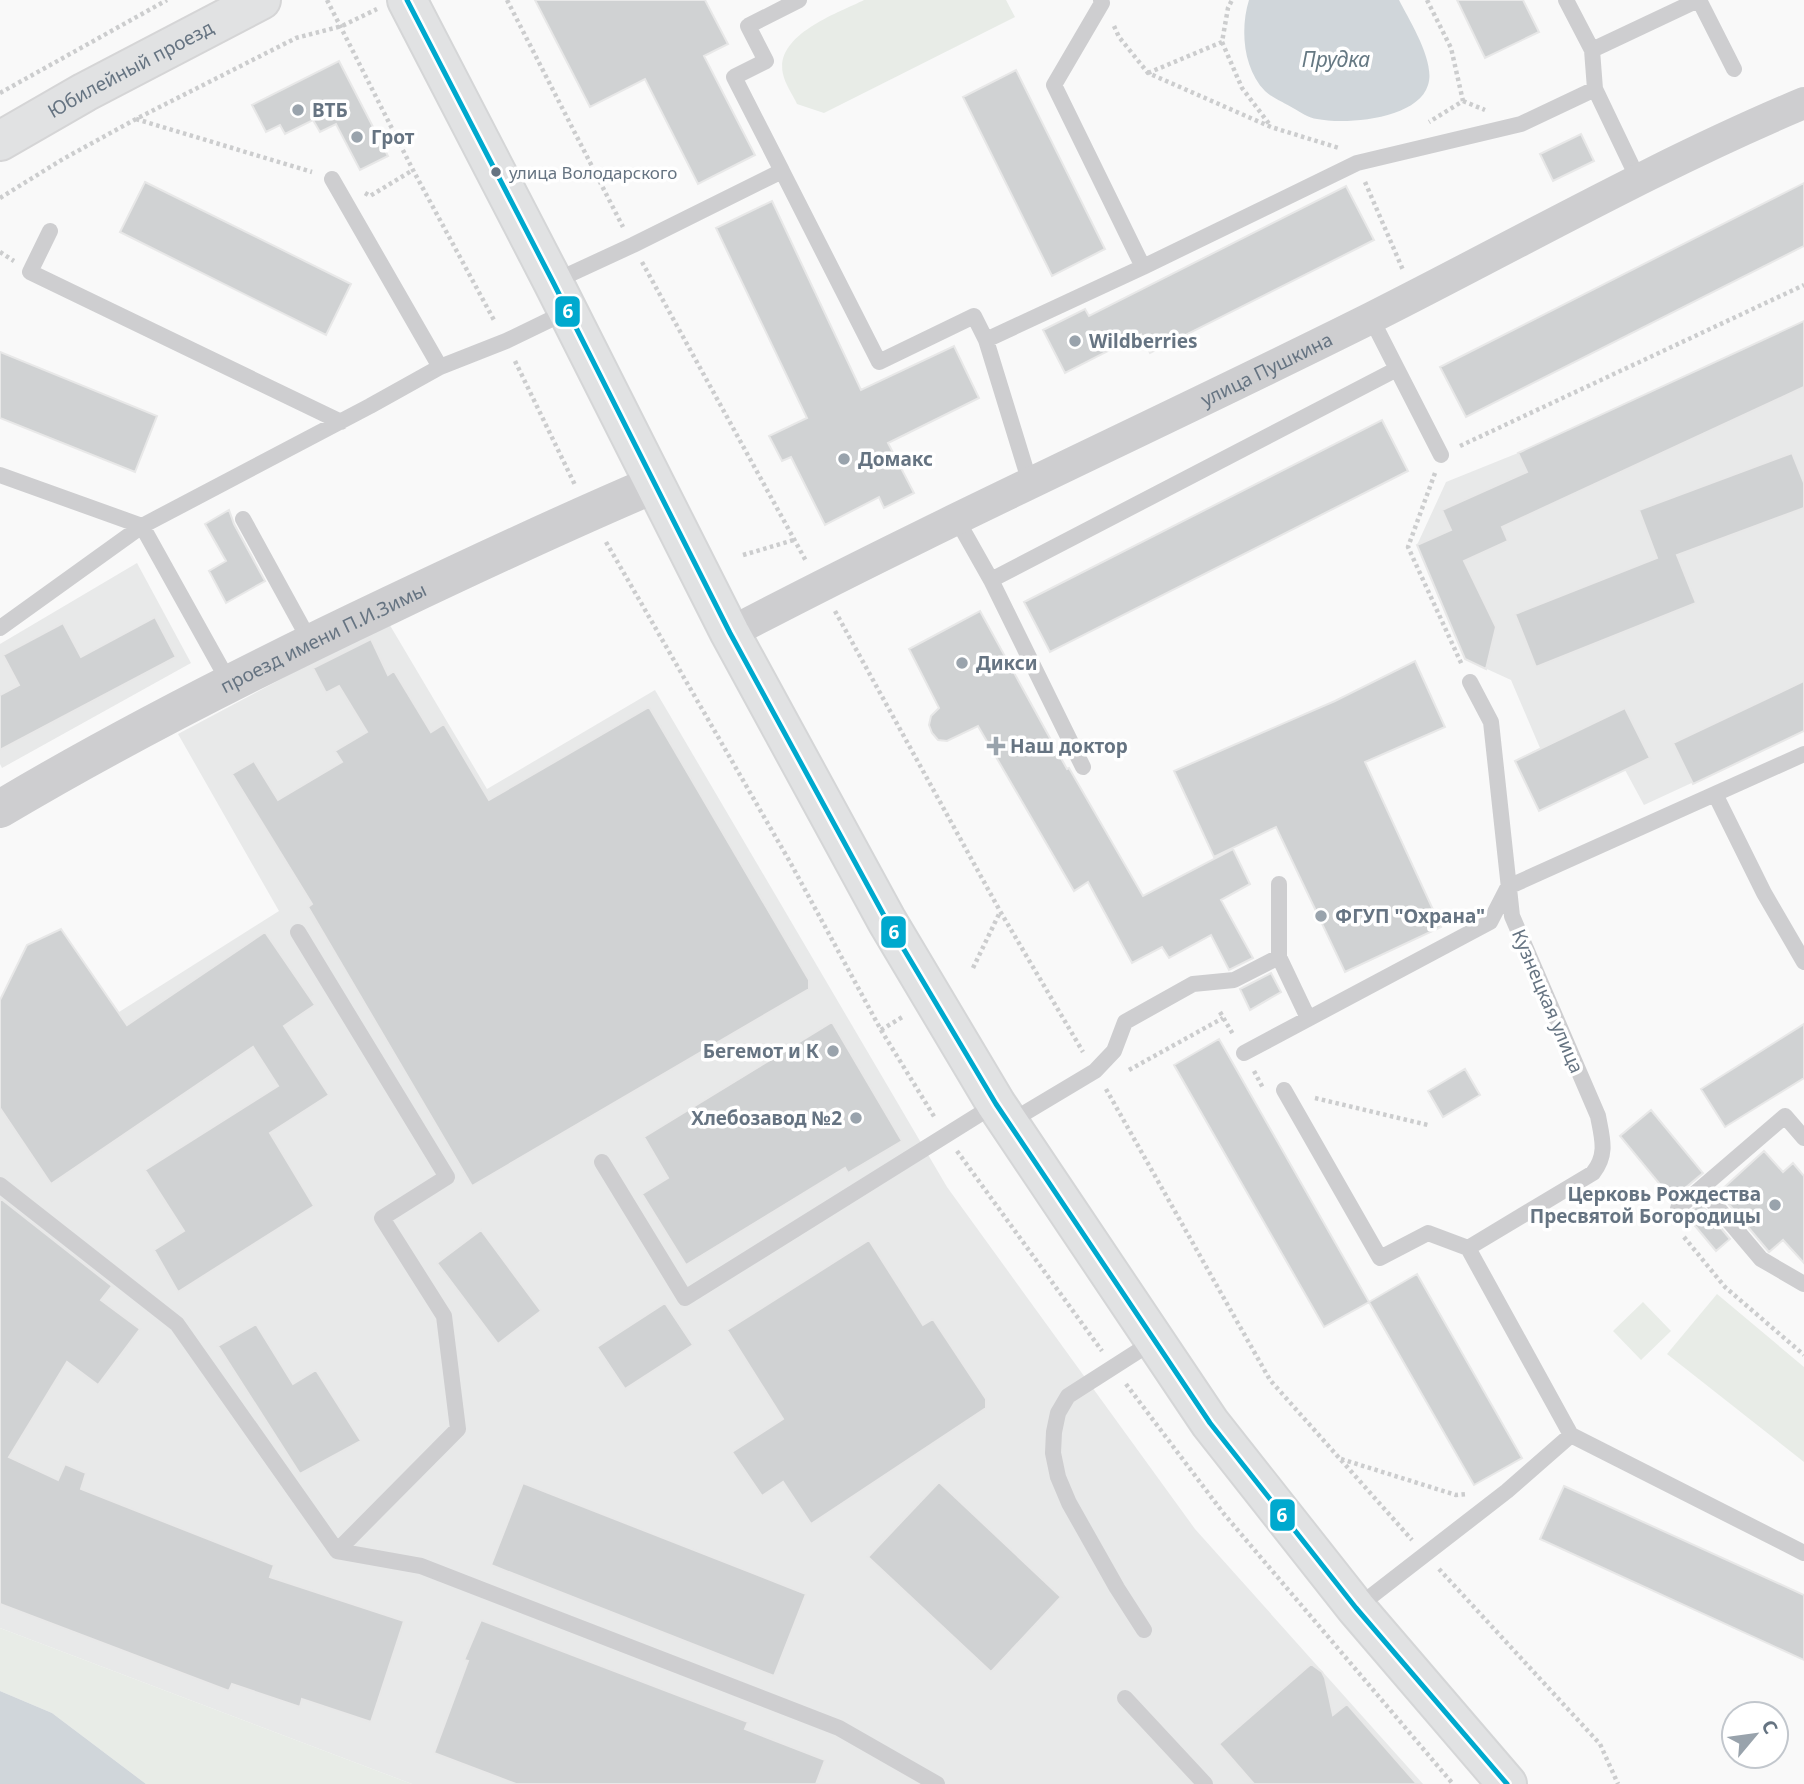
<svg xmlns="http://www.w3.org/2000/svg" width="1804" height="1784" viewBox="0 0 1804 1784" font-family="'Noto Sans',sans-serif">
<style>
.built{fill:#e8e9e9}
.green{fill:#e8ece7}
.water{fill:#d0d6da}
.building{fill:#d0d2d3;stroke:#e8e8e8;stroke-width:2}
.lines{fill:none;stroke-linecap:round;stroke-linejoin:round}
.secondary-casing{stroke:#d5d6d7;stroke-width:42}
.trunk-casing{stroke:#d5d5d6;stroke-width:42}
.path{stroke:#cccdce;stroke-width:4.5;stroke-dasharray:3.5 3.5;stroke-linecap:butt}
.service{stroke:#ceced0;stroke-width:16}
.minor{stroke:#ceced0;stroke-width:32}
.tertiary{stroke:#ceced0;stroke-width:38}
.secondary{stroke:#e1e2e3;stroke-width:38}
.trunk{stroke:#e1e2e3;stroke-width:38}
.bus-1-casing{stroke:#fff;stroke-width:10}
.bus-1{stroke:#00a9ce;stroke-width:5}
.poi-dot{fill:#99a3ac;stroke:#fff;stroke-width:2.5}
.bus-dot{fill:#667482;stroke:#fff;stroke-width:2.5}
.labels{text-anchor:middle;stroke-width:7;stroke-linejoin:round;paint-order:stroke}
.bus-label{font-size:17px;fill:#667482;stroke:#fff;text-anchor:start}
.street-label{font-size:19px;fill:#667482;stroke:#fff}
.poi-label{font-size:19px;font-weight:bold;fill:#667482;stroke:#fff;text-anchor:start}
.water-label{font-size:21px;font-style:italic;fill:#667983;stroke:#fff}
.line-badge{stroke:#fff;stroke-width:2.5}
.badge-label{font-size:19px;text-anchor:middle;font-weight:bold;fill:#fff}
</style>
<rect width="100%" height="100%" fill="#f9f9f9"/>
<path class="built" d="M1802,322L1804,326V731L1644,805L1625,770L1539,811L1515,761L1540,748L1511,680L1465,659L1417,545L1446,482L1518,453Z
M137,563L191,663L2,768L0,764V644Z
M388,622L487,789L655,690L947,1187L1195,1529L1423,1784H412L0,1628V1035L24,1072L279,911L178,734Z"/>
<path class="green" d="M864,0H1006L1015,17L824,113L797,104C793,95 785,84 783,74C774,35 838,13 864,0Z
M1717,1294L1804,1367V1462L1667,1354Z
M1643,1302L1671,1331L1641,1360L1613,1331Z
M0,1628L412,1784H146L52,1713L0,1691Z"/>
<path class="water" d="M1249,0H1399C1409,20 1436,62 1428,85C1418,119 1346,125 1317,119C1309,118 1300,112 1293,108C1285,103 1272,98 1265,91C1243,68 1240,29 1249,0Z
M0,1691L52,1713L146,1784H0Z"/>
<path class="building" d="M535,0H705L728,44L704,56L755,155L698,184L645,79L590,107Z
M1457,0H1523L1539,32L1485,58Z
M339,61L388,156L360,170L336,124L320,132L313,120L285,134L280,125L266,132L252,105Z
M1016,70L1105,249L1052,276L963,97Z
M1581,134L1594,161L1553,181L1540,154Z
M145,182L351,284L326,335L120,232Z
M1804,183V246L1466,417L1440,367Z
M1346,186L1374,240L1150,353L1141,334L1065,373L1043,330L1085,309L1089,316Z
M772,201L861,390L954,346L979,398L888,443L914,493L884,508L879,497L825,525L791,457L782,461L769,436L807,418L716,228Z
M1804,321V387L1502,527L1508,541L1464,561L1496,627L1486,669L1465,659L1417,545L1451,530L1442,510L1527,472L1518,453Z
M0,352L157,416L135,472L0,418Z
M1382,420L1408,471L1050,652L1024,602Z
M1792,453L1804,483V508L1677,555L1696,603L1536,667L1515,614L1657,558L1639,510Z
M229,510L234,524L265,581L226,603L209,571L226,561L205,524Z
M980,611L1067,769L1069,768L1143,896L1233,849L1250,884L1221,900L1253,958L1229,970L1211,935L1169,958L1162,947L1132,963L1088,882L1074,891L978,726L947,741L938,740L932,733L929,725L931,716L939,708L909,649Z
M155,617L176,657L0,750V695L19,685L3,655L63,623L81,657Z
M371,639L388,675L394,671L431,732L444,724L489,800L649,707L809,980V989L472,1186L308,907L312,904L232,774L254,761L278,800L342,762L335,751L367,732L339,686L326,693L313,668Z
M1415,661L1445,727L1365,762L1441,927L1345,972L1276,827L1214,857L1174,771L1335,701Z
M1804,681V731L1693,784L1673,743Z
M1625,708L1650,758L1539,811L1515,761Z
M61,929L127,1025L265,932L315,1005L284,1026L329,1095L270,1133L314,1206L178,1292L154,1250L184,1231L145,1170L278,1086L253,1047L51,1184L0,1108V1000L27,945Z
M1271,973L1281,992L1250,1010L1240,989Z
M832,1022L902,1141L848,1173L845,1168L686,1265L642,1194L668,1178L644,1137Z
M1804,1024V1078L1725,1127L1701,1089Z
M1219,1039L1369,1302L1324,1327L1174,1065Z
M1465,1069L1480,1095L1443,1117L1428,1091Z
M1651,1110L1703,1173L1672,1199L1620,1136Z
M1764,1151L1783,1172L1793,1163L1804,1176V1263L1783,1240L1769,1252L1716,1189L1719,1192Z
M0,1198L112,1286L101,1300L140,1329L98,1385L67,1362L9,1457L58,1480L65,1464L86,1473L81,1489L274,1565L270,1577L404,1621L371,1722L302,1699L300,1707L232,1684L229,1691L0,1604Z
M1700,1203L1730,1239L1716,1251L1686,1215Z
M481,1230L541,1311L498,1344L437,1263Z
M869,1240L923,1325L933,1319L986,1399V1408L811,1524L783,1482L762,1496L732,1452L783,1419L727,1330Z
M1417,1274L1522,1458L1474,1485L1369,1302Z
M665,1303L693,1345L625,1389L597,1347Z
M256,1324L293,1384L316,1370L361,1441L300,1474L218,1346Z
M939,1482L1061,1597L991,1672L868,1557Z
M523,1483L806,1594L774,1676L491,1565Z
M1564,1486L1804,1595V1660L1540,1539Z
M481,1620L748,1722L745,1729L825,1760L816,1784H516L434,1753L468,1661L464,1660Z
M1311,1664L1322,1672L1325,1678L1333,1715L1347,1704L1417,1784H1254L1219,1744Z"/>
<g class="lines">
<defs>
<path id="secondary" d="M407,0L553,282L730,633L887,921L996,1104L1210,1423L1356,1608L1507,1784"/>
<g id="trunk">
<path id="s3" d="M0,141L85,92L261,0"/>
</g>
</defs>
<use href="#secondary" class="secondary-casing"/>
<use href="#trunk" class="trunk-casing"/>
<path class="path" d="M327,0L413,170L495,322
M507,0L623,227
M1427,0L1451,48L1463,101L1429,122
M1114,26L1119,37L1148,73L1271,127L1339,148
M1222,42L1242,88L1270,125
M1148,73L1222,42L1228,8L1232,0
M0,93L167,0
M1463,101L1485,110
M136,119L312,172
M1365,182L1403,270
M365,193L370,196L413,170
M0,198L63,159L136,119L296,38L342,26L377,9
M0,252L14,261
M642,262L806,561
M515,361L575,485
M1460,446L1804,285
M1435,473L1408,547L1462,665
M606,542L790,862L881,1030L935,1118
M743,555L794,540
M835,611L1000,911L1083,1052
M973,968L1000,912
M1220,1012L1234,1036
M881,1030L904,1016
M1129,1070L1223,1018
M1254,1071L1263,1088
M1106,1089L1270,1380L1412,1540
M1315,1098L1428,1125
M957,1151L1102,1351
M1684,1237L1725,1287L1804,1355
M1126,1384L1224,1514L1453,1784
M1341,1459L1456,1495L1467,1494
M1439,1569L1600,1744L1618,1784"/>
<path class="service" d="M1566,0L1592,50L1595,89L1639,181
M1699,0L1734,69
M1592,50L1698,0
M782,171L879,362L974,316L986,340L1030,483
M50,231L30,272L341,422
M1143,267L1357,163L1521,124L1595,89
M553,282L633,245L782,171L734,77L766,61L748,26L799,0
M986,340L1143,267L1054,85L1102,3L1101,0
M440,367L506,341L566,312
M1397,369L1441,455
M0,475L142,526L230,684
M956,518L991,580L1083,767
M243,519L311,643
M991,580L1397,369L1371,318
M0,628L142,526L370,406L440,367L332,179
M1715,794L1764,893L1804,962
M1279,884V957L1308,1018
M1244,1053L1490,922L1508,887L1804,754
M1284,1090L1380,1258L1428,1233L1468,1248L1571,1435L1804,1553
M1008,1123L1095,1071L1114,1051L1125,1022L1193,984L1234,980L1279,957
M602,1162L685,1298L996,1104
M0,1185L177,1324L337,1551L458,1429L444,1316L382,1218L447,1177L298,932
M1701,1188L1761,1259L1804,1284
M1678,1208L1785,1116L1804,1138
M1468,1248L1593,1173C1608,1154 1602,1138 1598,1116L1512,916L1491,722L1470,682
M337,1551L421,1566L839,1728L937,1784
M1356,1608L1507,1491L1571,1435
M1144,1630L1117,1588L1069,1503L1058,1477L1053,1453L1054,1432L1058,1413L1068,1396L1154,1341
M1125,1698L1205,1784"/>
<path class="minor" id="s1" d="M730,633C941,522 1159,424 1373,317C1516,245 1656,165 1804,103"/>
<path class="tertiary" id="s2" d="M0,809C126,734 257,668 390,605C478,563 566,522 655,484"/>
<use href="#secondary" class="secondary"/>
<use href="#trunk" class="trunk"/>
<defs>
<path id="bus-1" d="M407,0L553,282L730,633L887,921L996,1104L1210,1423L1356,1608L1507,1784"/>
</defs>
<use href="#bus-1" class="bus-1-casing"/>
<use href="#bus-1" class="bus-1"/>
</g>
<g class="poi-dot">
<circle cx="298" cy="110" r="7"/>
<circle cx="357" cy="137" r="7"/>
<circle cx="1075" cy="341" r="7"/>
<circle cx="844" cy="459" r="7"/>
<circle cx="962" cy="663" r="7"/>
<path d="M992.5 735.5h7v7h7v7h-7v7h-7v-7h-7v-7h7z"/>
<circle cx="1321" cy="916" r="7"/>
<circle cx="833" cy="1051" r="7"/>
<circle cx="856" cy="1118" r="7"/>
<circle cx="1775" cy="1205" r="7"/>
</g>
<circle class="bus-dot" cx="496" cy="172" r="6"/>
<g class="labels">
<g class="bus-label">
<text x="509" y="179">улица Володарского</text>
</g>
<g class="street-label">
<text dy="7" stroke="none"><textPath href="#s3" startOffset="149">Юбилейный проезд</textPath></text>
<text dy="7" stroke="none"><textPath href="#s1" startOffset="598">улица Пушкина</textPath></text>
<text dy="7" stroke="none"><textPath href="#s2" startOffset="366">проезд имени П.И.Зимы</textPath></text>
<text transform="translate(1548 1001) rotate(67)" y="7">Кузнецкая улица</text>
</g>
<g class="poi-label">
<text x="312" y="117">ВТБ</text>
<text x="371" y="144">Грот</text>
<text x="1089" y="348">Wildberries</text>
<text x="858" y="466">Домакс</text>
<text x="976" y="670">Дикси</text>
<text x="1010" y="753">Наш доктор</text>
<text x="1335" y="923">ФГУП "Охрана"</text>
<text x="819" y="1058" text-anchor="end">Бегемот и К</text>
<text x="842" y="1125" text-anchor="end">Хлебозавод №2</text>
<text x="1761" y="1201" text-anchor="end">Церковь Рождества<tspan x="1761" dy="22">Пресвятой Богородицы</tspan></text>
</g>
<g class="water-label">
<text x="1336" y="67">Прудка</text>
</g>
</g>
<g class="line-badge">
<rect x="554" y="295" width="27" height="33" rx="7" fill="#00a9ce"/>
<rect x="880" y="915" width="27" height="34" rx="7" fill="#00a9ce"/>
<rect x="1269" y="1498" width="27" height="34" rx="7" fill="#00a9ce"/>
</g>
<g class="badge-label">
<text x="568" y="318">6</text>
<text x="894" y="939">6</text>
<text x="1282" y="1522">6</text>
</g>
<g transform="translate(1755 1735) rotate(61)"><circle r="33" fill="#ffffff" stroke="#c2c7cd" stroke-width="2"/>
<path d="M0-5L12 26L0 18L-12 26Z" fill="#99a3ac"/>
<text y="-10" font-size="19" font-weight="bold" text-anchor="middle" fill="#667482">С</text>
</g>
</svg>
